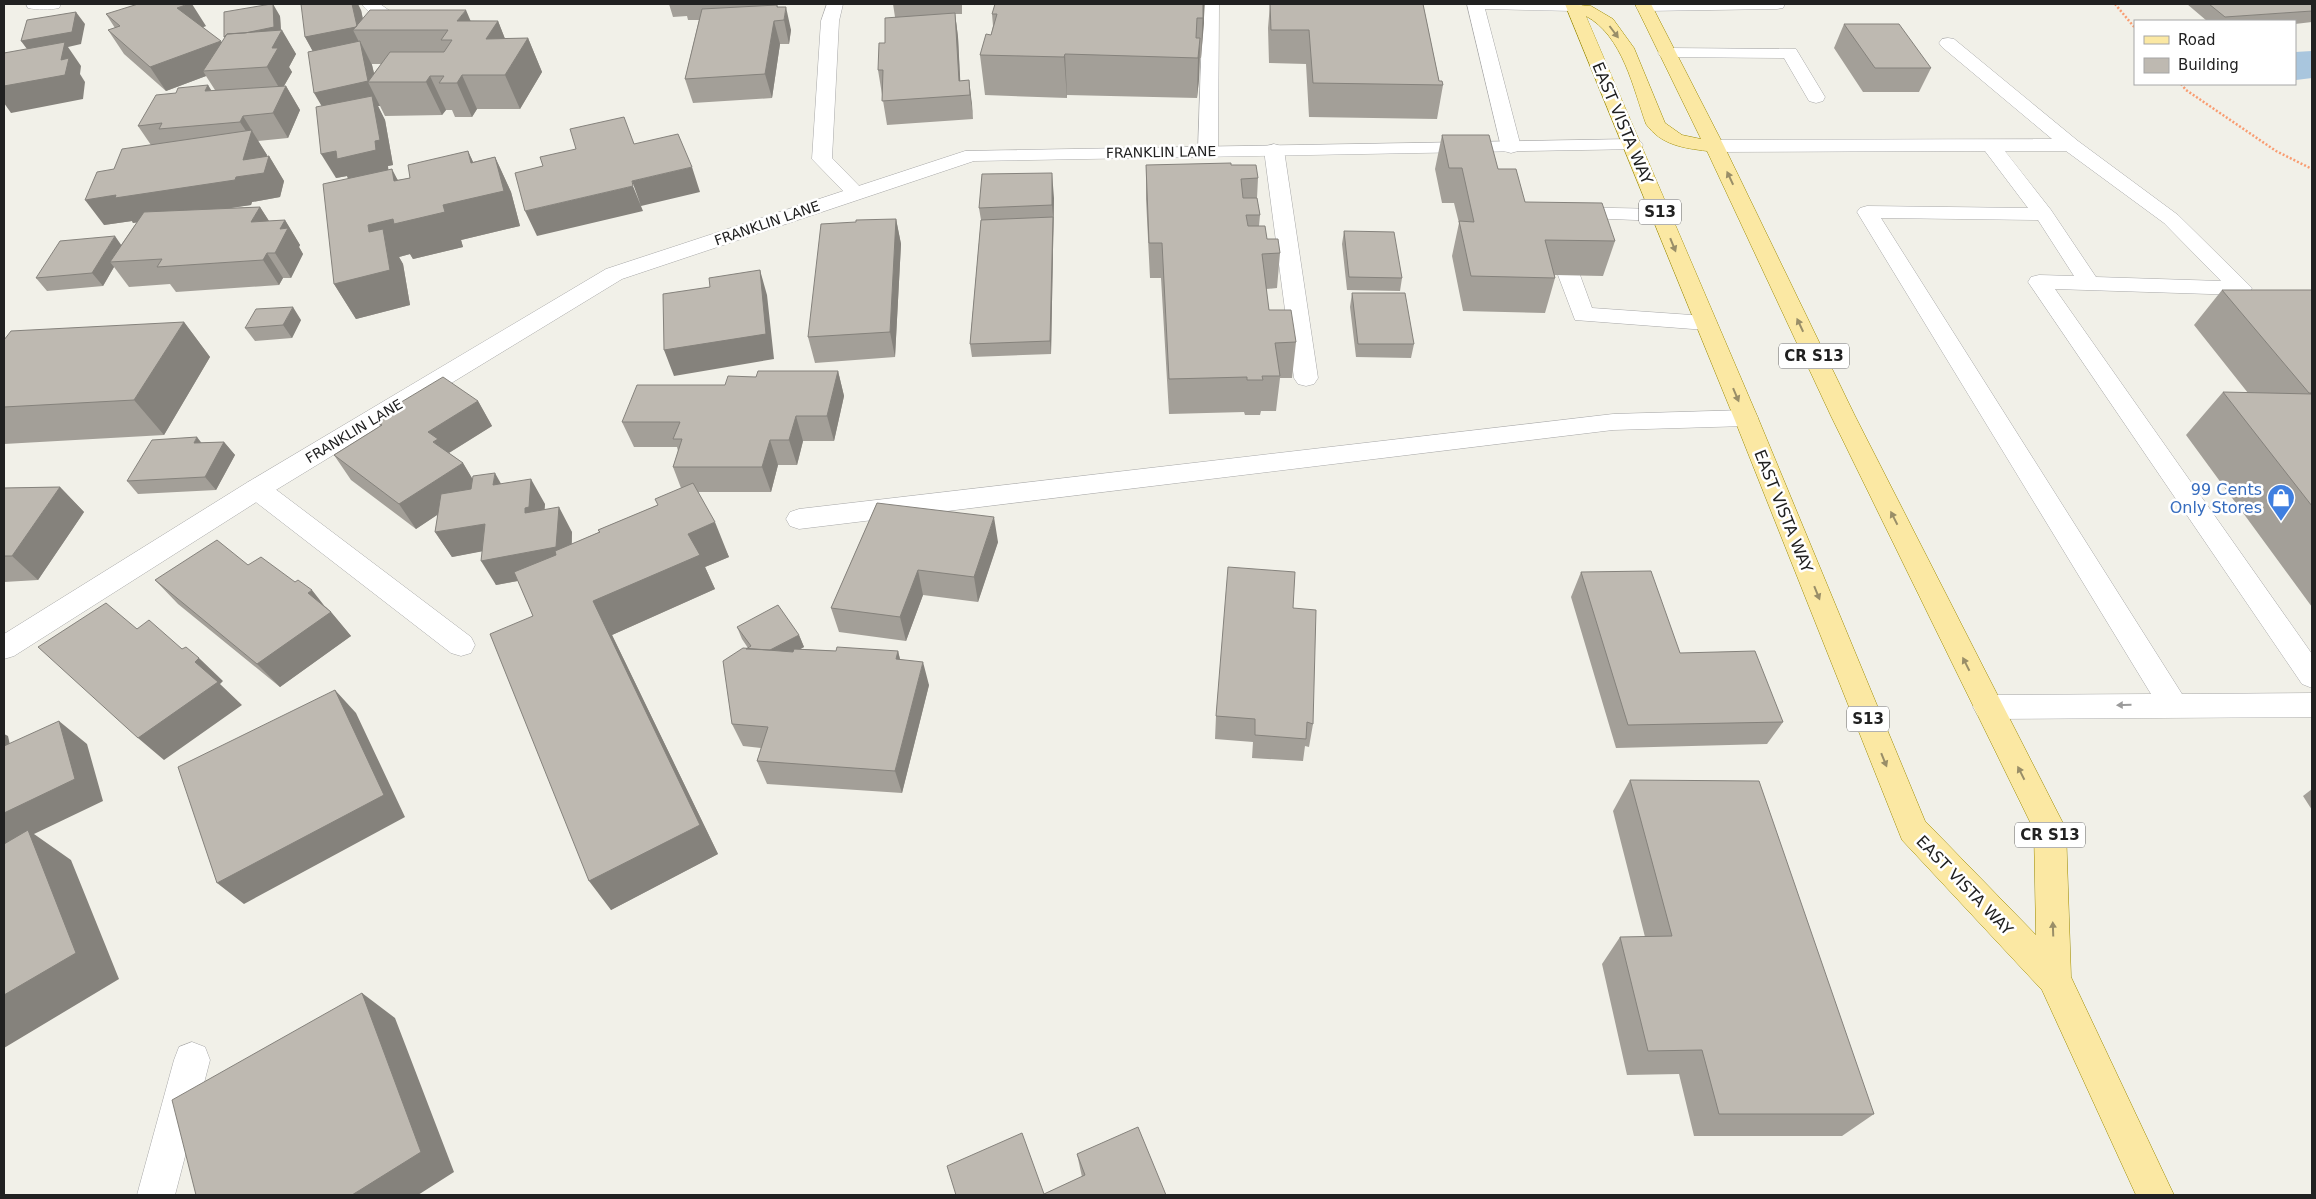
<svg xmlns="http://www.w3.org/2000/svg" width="2316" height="1199" viewBox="0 0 2316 1199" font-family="'DejaVu Sans',sans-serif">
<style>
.water{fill:#a9c6de}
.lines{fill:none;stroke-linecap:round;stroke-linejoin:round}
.service-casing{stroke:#a8a8a8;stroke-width:1}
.minor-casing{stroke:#a8a8a8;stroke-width:1}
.primary-casing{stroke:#9c8b01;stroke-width:1}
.path{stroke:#f99c71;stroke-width:2.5;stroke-dasharray:2 2;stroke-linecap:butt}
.service{fill:#fff;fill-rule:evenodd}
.minor{fill:#fff;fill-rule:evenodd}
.primary{fill:#fbe8a3;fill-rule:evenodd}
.wall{fill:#a39f98;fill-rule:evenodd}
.shaded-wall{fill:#85827c}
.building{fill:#beb9b1;stroke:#85827c}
.oneway{fill:#998e68}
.oneway2{fill:#9b9b9b}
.labels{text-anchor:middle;stroke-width:5;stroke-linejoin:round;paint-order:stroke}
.far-street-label{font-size:14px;fill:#212121;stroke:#fff}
.shield{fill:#fff;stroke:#646464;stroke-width:1}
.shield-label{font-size:15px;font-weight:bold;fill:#212121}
.street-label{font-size:16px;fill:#212121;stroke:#fff}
.shop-label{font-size:16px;fill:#366cbe;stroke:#fff;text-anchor:end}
</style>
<rect width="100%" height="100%" fill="#f1f0e8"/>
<path class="water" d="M2312,51V78L2296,80L2295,52Z"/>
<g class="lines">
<defs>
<path id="service" d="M362,4H380L390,11L418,18L421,22L418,26C402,30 370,18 362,4Z
M827,4H843L839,21L832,158L866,193L863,197L856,199L849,197L812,159L821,21Z
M1203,4H1219L1218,151L1215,155L1208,157L1201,155L1198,151Z
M1467,4H1581L1582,6L1580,10L1574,11L1485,9L1521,147L1518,151L1511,153L1504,151L1501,147Z
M1637,4H1785L1783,8L1777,9L1644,11L1638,10L1636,6Z
M1948,38L1954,39L2078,141L2178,215L2252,288L2249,293L2241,295L2055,289L2312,654V688L2302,684L2028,282L2031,277L2039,275L2074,276L2038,220L1881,218L2182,694L2312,693V717L1988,719L1978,716L1973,707L1978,698L1988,695L2151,694L1857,212L1860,208L1867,206L2028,208L1985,151L1714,152L1707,150L1704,146L1707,142L1714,140L2052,139L1942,47L1939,43L1942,39ZM2005,151H2066L2164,223L2221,281L2096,277L2051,210Z
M1667,48L1796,49L1825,97L1823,101L1816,103L1809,101L1784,58L1661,57L1658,53L1661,49Z
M1274,144L1281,146L1284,150L1318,378L1314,384L1306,386L1298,384L1294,378L1264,150L1267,146Z
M1567,207L1661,209L1668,211L1671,215L1668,219L1661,221L1560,217L1557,213L1560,209Z
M1569,268L1577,270L1580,275L1592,308L1706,316L1714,318L1717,323L1714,328L1706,330L1575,320L1558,275L1561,270Z
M1746,410L1755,412L1758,418L1755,424L1746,426L1613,430L799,529L790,526L786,519L790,512L799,509L1613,414Z
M257,480L266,482L471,637L475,645L471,653L461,656L451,653L248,496L244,489L248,482Z"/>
<path id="minor" d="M26,4H61L59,8C49,10 38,10 28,8Z
M1633,139L1640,141L1643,145L1640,149L974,161L622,279L266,496L14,656L4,659V634L248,482L606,269L965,151Z
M192,1042L205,1047L210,1060L175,1195H137L174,1060L179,1047Z"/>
<path id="primary" d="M1565,4L1591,6L1613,19L1634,48L1665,123L1682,135L1701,139L1635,4H1651L1724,146L1855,416L2066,829L2071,977L2174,1195H2136L2042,990L1902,840L1734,418ZM1586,16C1623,36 1633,88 1646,124C1661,145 1683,148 1707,151L1831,416L2034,830L2036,935L1925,821L1758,418Z"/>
</defs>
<use href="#service" class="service-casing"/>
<use href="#minor" class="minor-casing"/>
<use href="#primary" class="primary-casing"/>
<path class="path" d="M2115,4L2135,28
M2181,84L2186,90L2276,151L2312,169"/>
<use href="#service" class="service"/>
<use href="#minor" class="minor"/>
<use href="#primary" class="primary"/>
</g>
<path class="wall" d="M669,4H769V5H777L778,7L791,30L789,44H780L772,98L693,103L685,79L699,20H688L687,16L673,17Z
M893,4H962V14H955L958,37L960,81L969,80L973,119L887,125L878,70L895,17Z
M995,4H1205L1201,58H1200L1199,79L1197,98L1067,95V98L985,95L980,55L991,35L993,26L992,14Z
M1270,4H1423L1439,81L1443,85L1437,119L1309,117L1306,64L1269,63L1268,28Z
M2187,4H2312V22L2295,24V21H2207Z
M361,10L363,19L498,21L505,39L528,38L542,72L520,109H477L472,117H455L452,110H446L442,115L385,116L380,106H378L385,120L393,165L388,166V170L398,180L410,178L468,151L473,162L495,157L511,192L520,226L461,240L463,247L413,259L410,254L399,257L403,264L410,305L356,319L334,284L348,179L347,176L336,178L322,106L313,51L305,37ZM372,64H381L374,73L372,65Z
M106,14L206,26L203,27L221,43L280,16L281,30L296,54L289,67L292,72L284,86H286L300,110L288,138L258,141L267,155L266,157L269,156L284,181L280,197L252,202L251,205L228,208L260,207L269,221L285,220L300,245L299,247L303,254L291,278H283L279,285L176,292L170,284L129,287L114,267L103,286L47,291L36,278L121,245L137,222L133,223L132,221L104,225L114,169L151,145L138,126L176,93L208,85L211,91L215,90L206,76L166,91L124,54L108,30L115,28Z
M1844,24L1931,68L1919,92H1863L1834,48Z
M1442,135L1498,169L1525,202L1615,241L1603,276L1555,275V278L1545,313L1463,311L1452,256L1459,223L1454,203H1442L1435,169Z
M1146,165H1231L1258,178L1257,198L1260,215L1259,226L1267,239L1280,253L1277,288L1266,289L1269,310L1296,342L1292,378H1280L1276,411H1261L1260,415H1245L1244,412L1169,414L1161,278H1150L1146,199Z
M1054,198L1051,354L972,357L970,344L981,220L979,208Z
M896,219L901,244L895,357L815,363L808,337L856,222Z
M1344,231L1402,278L1400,291L1347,290L1342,244Z
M2222,290H2312V607L2186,435L2223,392L2248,393L2194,325Z
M1352,293L1414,344L1411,358L1356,357L1350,307Z
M301,320L292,338L255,341L245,328Z
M184,322L210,357L164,435L4,444V340Z
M838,371L844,396L834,441H803L797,465H778L771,492H698L729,557L705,567L715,589L612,635L718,854L611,910L533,616L518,581L496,585L482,551L452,557L435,532L438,514L416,529L351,480L334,455L380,426L377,422L396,411L393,407L478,401L492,426L449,453L463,463L472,479L501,484L545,504L544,510L572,532V544L599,532L598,530L658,505L681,488L673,467L678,451L677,447H634L622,422L725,385L756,377Z
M224,442L235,455L216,490L138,494L127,481L201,443Z
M60,487L84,512L38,580L4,582V488Z
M877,503L998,542L978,602L923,595L906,641L839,632L831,608Z
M248,565L326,607L331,612L351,636L280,687L178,604L155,580Z
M1581,572L1680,653L1783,722L1767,744L1616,748L1571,597Z
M1293,608L1313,724L1309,747L1305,746L1303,761L1252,758L1253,742L1215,739L1216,716Z
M737,627L799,635L804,647L800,649L836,651H898L900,660L929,685L902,793L767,784L757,761L761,748L743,746L732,724L746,649L748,648L742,639Z
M1630,780L1874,1114L1842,1136H1694L1679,1074L1627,1075L1602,964L1620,937H1645L1613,811Z
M2312,789V810L2303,796Z
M1077,1154L1166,1195L1044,1194L1082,1177Z"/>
<path class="shaded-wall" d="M188,4H192L206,26L192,31L177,8Z
M273,4L280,16L281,32L282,30L296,54L289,67L292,72L281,91L267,67L232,49L224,37Z
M352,4H358L361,10L365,30H353L361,46L360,41L372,65L376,82H368L380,106H378L385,120L393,165L388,166L389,175L351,184L347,176L336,178L321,154L328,117L314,93L318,61L305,37Z
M1203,4H1204V23L1201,58Z
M786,7L791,30L789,44L784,20Z
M466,10L480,43L457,21Z
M76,12L85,24L81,44L68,47L81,66L80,74L85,82L83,99L11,113L4,103V86L30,53L21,41Z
M955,13L958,37L961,95L959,81Z
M498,21L511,54L486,39Z
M774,21L780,44L772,98L765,74Z
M528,38L542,72L520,109L505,75Z
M1200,38L1199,79L1197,98L1198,58Z
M221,41L235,65L203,71L206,76L166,91L150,67Z
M1065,54L1067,95V98L1064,57Z
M462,75L477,109L472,117L457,83Z
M430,76L446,110L442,115L426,82Z
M969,80L972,104L973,119L970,95Z
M208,85L223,109L205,91Z
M286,86L300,110L288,138L273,113Z
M243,116L267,155L262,173L269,156L284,181L280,197L252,202L251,205L133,223L132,221L104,225L85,200L243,160L250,137L240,122Z
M468,151L484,186L495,157L511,192L520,226L461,240L463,247L413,259L410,254L399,257L403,264L410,305L356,319L334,284L369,232L368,225L443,205L471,163Z
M692,167L700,192L641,206L632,181Z
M392,169L410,204L394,181Z
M1052,173L1054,198L1051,354L1050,341L1053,217L1052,205Z
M633,186L643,211L537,236L525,211Z
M260,207L276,232L251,222Z
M896,219L901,244L895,357L890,332Z
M285,220L300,245L299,247L303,254L291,278L275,253L280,229Z
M115,236L124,249L110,262L114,267L103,286L92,273Z
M267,253L283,278L279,285L263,260Z
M760,270L767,295L774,359L674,376L664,350Z
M293,307L301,320L292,338L283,325Z
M184,322L210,357L164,435L134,400Z
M838,371L844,396L834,441L827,416Z
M478,401L492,426L447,454L449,467L428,432Z
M796,416L803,441L797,465L789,440Z
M197,437L207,450L194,443Z
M770,440L778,465L771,492L762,467Z
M224,442L235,455L216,490L205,477Z
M463,463L478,488L416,529L399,504Z
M495,473L509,498L493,485Z
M531,479L545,504L543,532L525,513V508Z
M60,487L84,512L38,580L12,556Z
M559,507L572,532L570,571L496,585L481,561Z
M994,517L998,542L978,602L974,577Z
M715,522L729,557L705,567L715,589L612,635L718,854L611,910L589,881L593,601L688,534Z
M485,524L500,548L452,557L435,532Z
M918,570L923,595L906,641L900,617Z
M312,590L330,613L331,612L351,636L280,687L257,664L308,593Z
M799,635L804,647L759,672L753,659Z
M898,651L904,675L896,659Z
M199,658L223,681L220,684L242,705L164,760L138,738L195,662Z
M923,662L929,685L902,793L895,771Z
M335,690L356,713L405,817L244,904L217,883Z
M59,721L87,744L103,801L34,834L71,860L119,979L4,1048V813Z
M4,734L8,736L17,776L4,766Z
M362,993L395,1018L454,1172L418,1195H352Z"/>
<path class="building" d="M138,4H188L177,8L221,41L150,67L108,30L120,26L106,14Z
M271,4H273L274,27L245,33L227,34L224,37V12Z
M301,4H352L357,26L356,27L305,37Z
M995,4H1203V18H1197L1196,38H1200L1198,58L1065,54L1064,57L980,55L986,34L991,35L997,14H992Z
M1270,4H1423L1439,81H1442L1443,85L1313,83L1309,30H1271Z
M2209,4H2312V11L2225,17Z
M777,5V7H786L784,20L774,21L765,74L685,79L702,9Z
M370,10H466L457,21H498L486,39L528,38L505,75H462L457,83H439L444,76H430L426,82H368L390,52H444L452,40H441L448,30H353Z
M76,12L72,32L21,41L27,20Z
M955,13L959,81L969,80L970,95L882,101L883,70H878L879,43H885V18Z
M1844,24H1899L1931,68H1875Z
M282,30L272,48H278L267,67L203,71L227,34Z
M360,41L368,81L314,93L308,52Z
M65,42L61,60L69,58L65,75L4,86V53Z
M208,85L205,91L286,86L273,113L243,116L240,122L159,129L162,123L138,126L156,95L176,93L178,88Z
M372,96L380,140L375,141L376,150L337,159L336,151L321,154L316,107Z
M624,117L634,144L678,134L692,167L632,181L633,186L525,211L515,173L543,166L540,157L576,149L570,129Z
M252,130L243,160L269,156L264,173L236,177L235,180L115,198L116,195L85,200L97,172L114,169L122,149Z
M1442,135H1489L1498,169H1516L1525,202L1602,203L1615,241L1545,240L1555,278L1471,276L1459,221L1474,222L1462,168H1449Z
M468,151L471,163L495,157L504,191L443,205L445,212L394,224L393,219L368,225L369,232L383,229L390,270L334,284L323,184L392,169L394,181L410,178L408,165Z
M1231,163V165H1256L1258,178L1241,179L1243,198H1257L1260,215H1246L1248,226H1265L1267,239H1278L1280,253L1262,254L1269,310H1291L1296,342L1275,343L1280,376H1262L1263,380H1247V377L1169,379L1162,243H1149L1146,165Z
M1052,173V205L979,208L982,174Z
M260,207L251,222L285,220L280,229L288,228L275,253H267L263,260L157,267L162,259L110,262L144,212Z
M1053,217L1050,341L970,344L981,220Z
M896,219L890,332L808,337L821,224L856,222V220Z
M1344,231L1394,232L1402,278L1349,277Z
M115,236L92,273L36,278L60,241Z
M760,270L766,334L664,350L663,294L710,287L709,278Z
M2222,290H2312V393H2309Z
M1352,293H1405L1414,344H1358Z
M293,307L283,325L245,328L256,309Z
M184,322L134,400L4,407V340L11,331Z
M758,371H838L827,416H796L789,440H770L762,467H673L682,439H673L680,422H622L637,385H725L728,376L756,377Z
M443,377L478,401L428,432L438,439L433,442L463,463L399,504L334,455L382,425L377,422L397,410L393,407Z
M2223,392L2312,394V506Z
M197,437L194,443L224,442L205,477L127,481L152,440Z
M495,473L493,485L531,479L529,507L525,508V513L559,507L556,547L481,561L485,524L435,532L441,494L471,489L473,476Z
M693,483L715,522L688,534L700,555L593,601L700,825L589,881L490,634L533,616L514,572L556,555L555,551L600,532L598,530L658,505L655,499Z
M60,487L12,556H4V488Z
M877,503L994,517L974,577L918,570L900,617L831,608Z
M217,540L248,565L261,557L295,582L298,580L312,590L308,593L331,612L257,664L155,580Z
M1228,567L1295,572L1293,608L1316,610L1313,724L1307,722L1306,739L1255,735V719L1216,716Z
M1651,571L1680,653L1755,651L1783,722L1628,725L1581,572Z
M106,603L137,629L149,620L182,649L186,647L199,658L195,662L218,682L138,738L38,647Z
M778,605L799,635L770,650L746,649L751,646L737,627Z
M837,647L898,651L896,659L923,662L895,771L757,761L768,727L732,724L723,661L743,648L793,652L794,649L836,651Z
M335,690L384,795L217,883L178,767Z
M59,721L75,779L4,813V746Z
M1630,780L1759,781L1874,1114H1719L1702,1050L1648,1051L1620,937L1672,936Z
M28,830L76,953L4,995V844Z
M362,993L421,1152L352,1195H196L172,1100Z
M1138,1127L1166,1195H956L947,1166L1022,1133L1044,1194L1085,1175L1077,1154Z"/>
<defs><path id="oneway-solid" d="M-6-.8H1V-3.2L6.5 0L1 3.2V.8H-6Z" transform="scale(1.25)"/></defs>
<g class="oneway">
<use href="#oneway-solid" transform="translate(1614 32) rotate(53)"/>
<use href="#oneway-solid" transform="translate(1730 178) rotate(-115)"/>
<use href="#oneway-solid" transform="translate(1673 245) rotate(68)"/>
<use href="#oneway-solid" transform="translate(1800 325) rotate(-115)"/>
<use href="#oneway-solid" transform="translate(1736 395) rotate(67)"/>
<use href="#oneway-solid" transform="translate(1894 518) rotate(-117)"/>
<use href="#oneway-solid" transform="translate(1817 593) rotate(68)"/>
<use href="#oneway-solid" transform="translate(1966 664) rotate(-117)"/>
<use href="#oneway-solid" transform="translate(1884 760) rotate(68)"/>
<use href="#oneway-solid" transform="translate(2021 773) rotate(-117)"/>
<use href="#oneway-solid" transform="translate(2053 929) rotate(-92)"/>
</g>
<use class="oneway2" href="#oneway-solid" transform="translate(2124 705) rotate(179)"/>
<defs>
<symbol id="shop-pin" viewBox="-11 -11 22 30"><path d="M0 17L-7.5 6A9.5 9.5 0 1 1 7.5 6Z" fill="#3f7fe0" stroke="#fff"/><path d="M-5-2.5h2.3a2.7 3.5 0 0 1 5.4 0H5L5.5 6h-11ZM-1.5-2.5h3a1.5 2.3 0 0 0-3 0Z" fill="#fff"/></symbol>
</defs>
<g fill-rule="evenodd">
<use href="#shop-pin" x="2265" y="482" width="32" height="43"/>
</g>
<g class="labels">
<g class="far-street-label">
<text transform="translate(1161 152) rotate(-1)" y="5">FRANKLIN LANE</text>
<text transform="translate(767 223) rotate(-19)" y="5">FRANKLIN LANE</text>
<text transform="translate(354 431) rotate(-31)" y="5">FRANKLIN LANE</text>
</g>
<g class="shield">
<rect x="1639" y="199.5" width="42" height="25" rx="4"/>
<rect x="1779" y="343.5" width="70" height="25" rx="4"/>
<rect x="1847" y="706.5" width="42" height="25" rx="4"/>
<rect x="2015" y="822.5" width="70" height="25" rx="4"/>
</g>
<g class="shield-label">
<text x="1660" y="217">S13</text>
<text x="1814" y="361">CR S13</text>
<text x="1868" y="724">S13</text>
<text x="2050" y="840">CR S13</text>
</g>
<g class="street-label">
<text transform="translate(1623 123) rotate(67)" y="6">EAST VISTA WAY</text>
<text transform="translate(1784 511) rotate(68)" y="6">EAST VISTA WAY</text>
<text transform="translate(1965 885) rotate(46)" y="6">EAST VISTA WAY</text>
</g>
<g class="shop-label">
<text x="2262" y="495">99 Cents<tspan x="2262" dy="18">Only Stores</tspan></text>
</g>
</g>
<rect width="2316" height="1199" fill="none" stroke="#212121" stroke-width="10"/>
<rect x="2134" y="20" width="162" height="65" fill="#ffffff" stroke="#a6a6a6"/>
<rect x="2144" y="36" width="25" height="8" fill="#fbe8a3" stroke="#a6a6a6"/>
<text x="2178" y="45" font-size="15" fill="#212121">Road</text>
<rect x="2144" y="58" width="25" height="15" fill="#beb9b1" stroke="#a6a6a6"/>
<text x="2178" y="70" font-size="15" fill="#212121">Building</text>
</svg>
